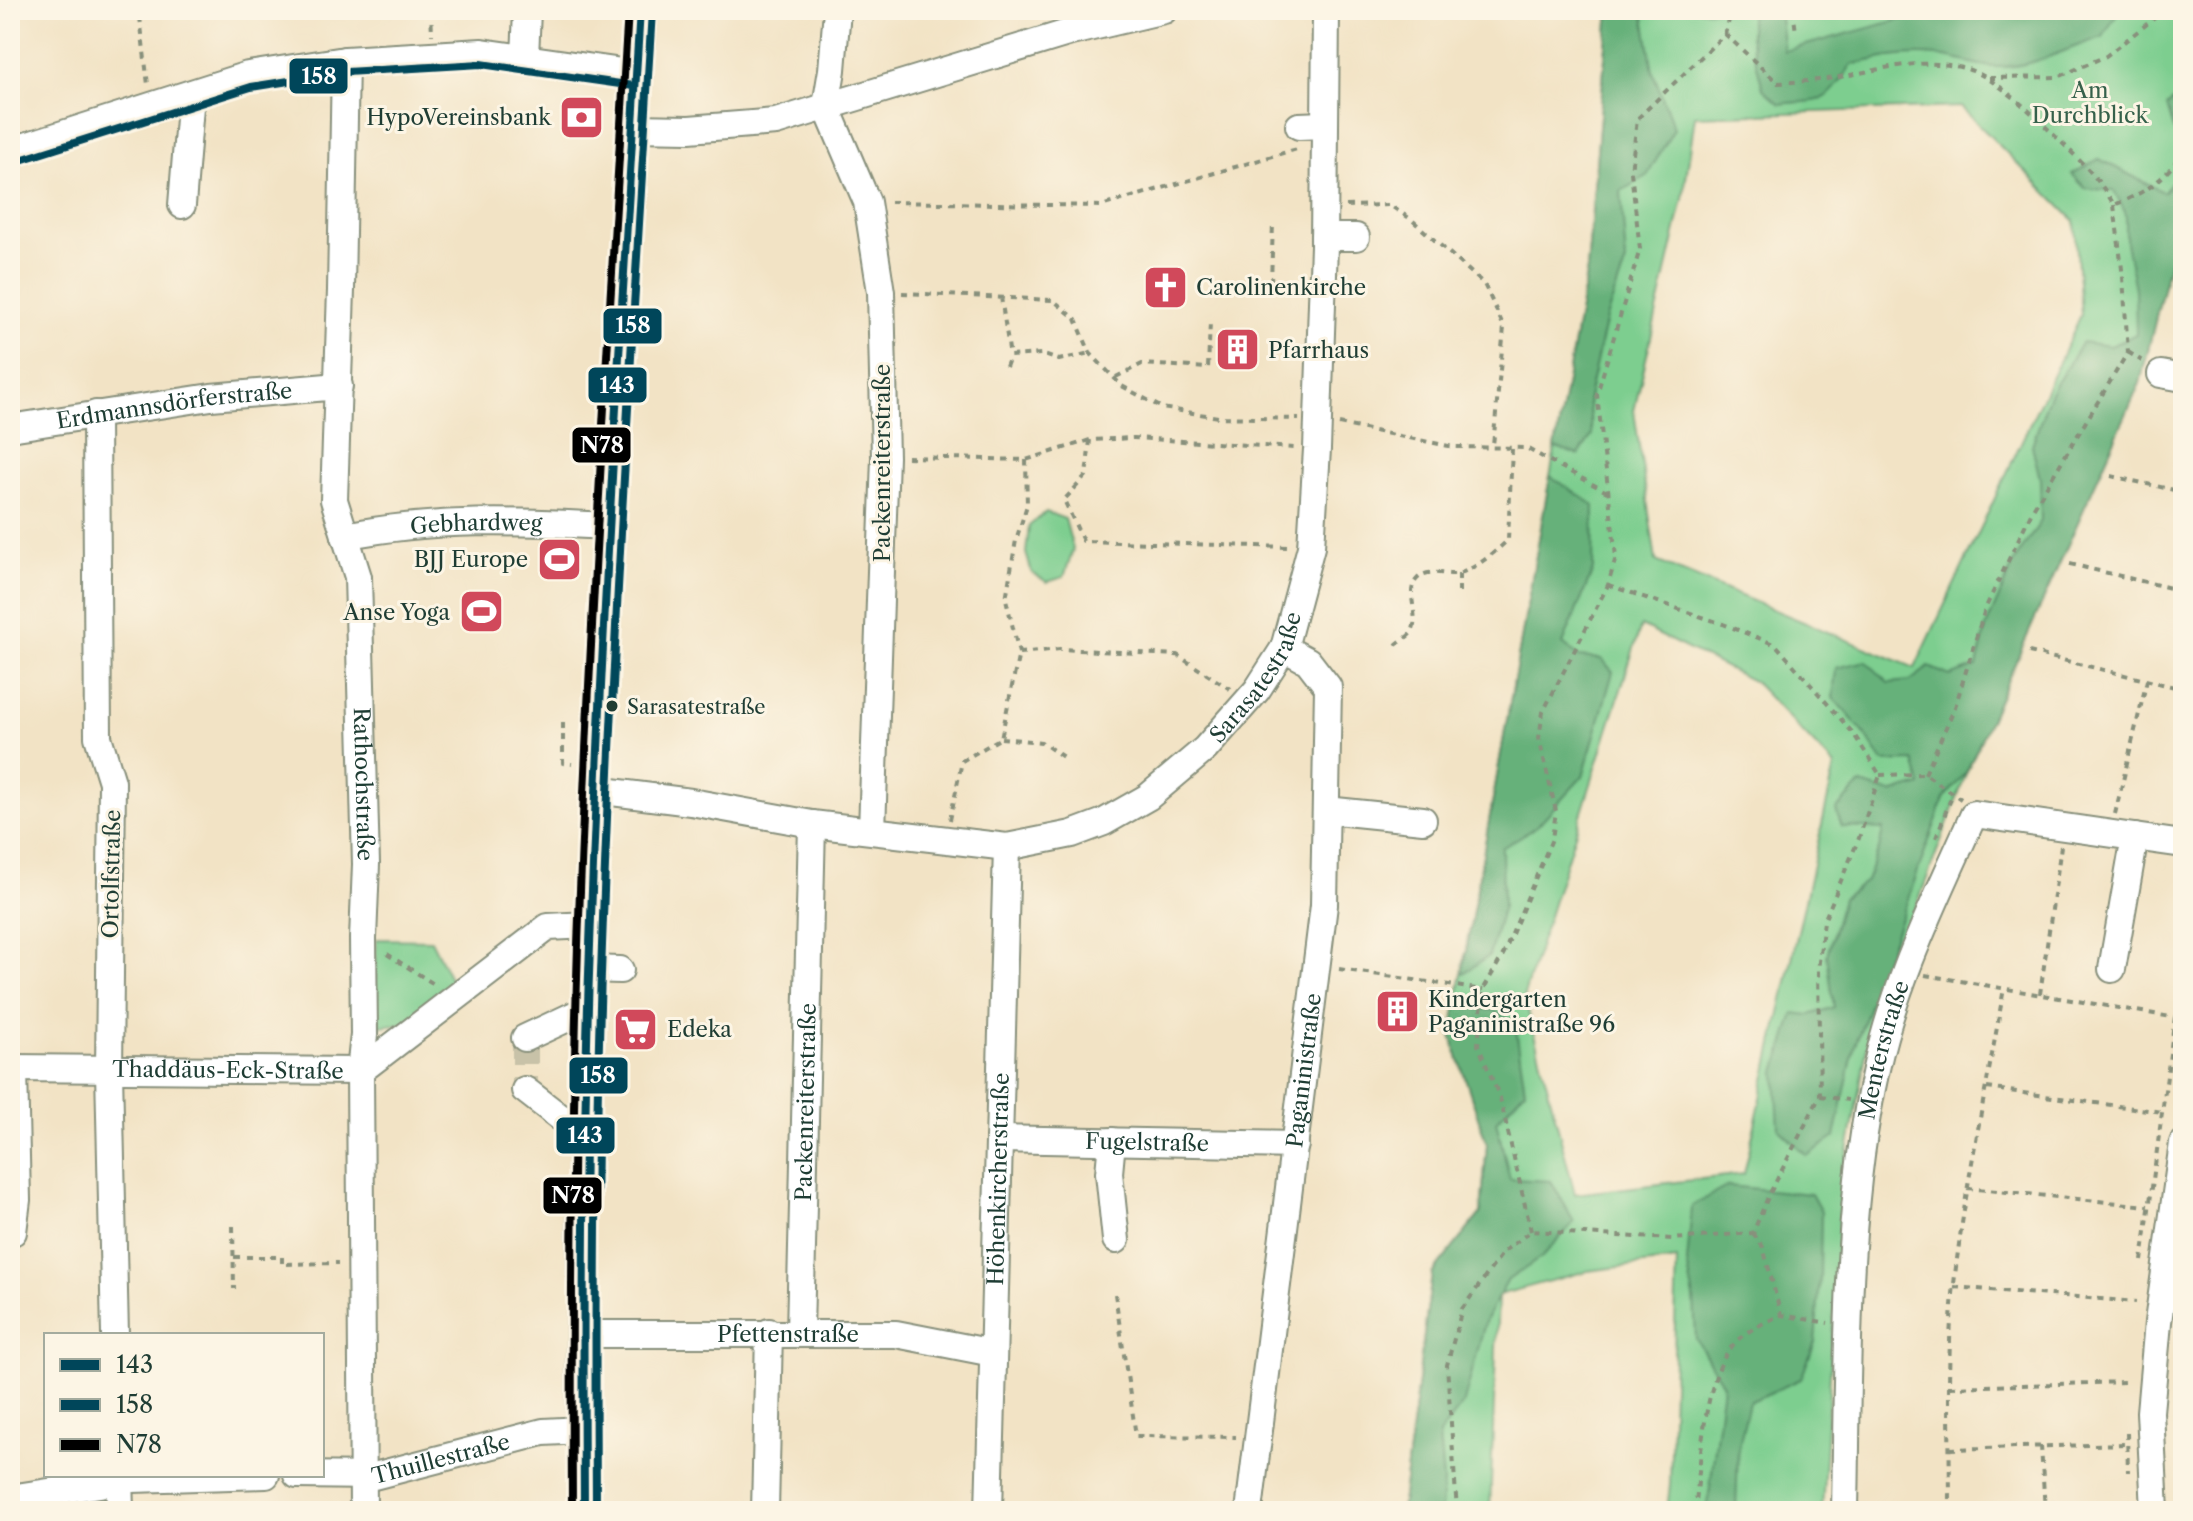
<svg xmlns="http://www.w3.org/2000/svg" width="2193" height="1521" viewBox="0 0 2193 1521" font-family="'Libre Caslon Text',serif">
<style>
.green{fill:#7dce8f;stroke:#4e8662;stroke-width:2;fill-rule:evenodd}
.forest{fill:#66b17a;stroke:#427757;stroke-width:2}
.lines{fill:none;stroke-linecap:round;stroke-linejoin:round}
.minor-tunnel{stroke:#c8c2a8;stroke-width:26;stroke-dasharray:26 13;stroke-linecap:butt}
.minor-casing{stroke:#88907c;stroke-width:30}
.major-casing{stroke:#88907c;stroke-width:36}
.path{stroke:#88907c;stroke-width:4;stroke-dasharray:6 6;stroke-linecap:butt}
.minor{stroke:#fff;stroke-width:26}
.major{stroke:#fff;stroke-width:32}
.bus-1-casing{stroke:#fcf5e5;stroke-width:14}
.bus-2-casing{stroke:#fcf5e5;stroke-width:14}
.bus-3-casing{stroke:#fcf5e5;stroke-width:14}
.bus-1{stroke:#00465a;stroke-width:8}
.bus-2{stroke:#00465a;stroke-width:8}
.bus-3{stroke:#000;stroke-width:8}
.bus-dot{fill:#1f3d34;stroke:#fcf5e5;stroke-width:3}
.labels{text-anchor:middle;stroke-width:6;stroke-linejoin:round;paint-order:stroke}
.bus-label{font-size:20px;fill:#1f3d34;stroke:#fcf5e5;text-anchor:start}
.park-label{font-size:22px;fill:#36614b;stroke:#fcf5e5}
.poi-label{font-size:22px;fill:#1f3d34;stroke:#fcf5e5;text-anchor:start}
.street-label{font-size:22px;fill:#1f3d34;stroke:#fcf5e5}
.line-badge{stroke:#fcf5e5;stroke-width:3}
.badge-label{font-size:22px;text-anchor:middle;font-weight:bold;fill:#fff}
</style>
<rect width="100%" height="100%" fill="#fcf5e5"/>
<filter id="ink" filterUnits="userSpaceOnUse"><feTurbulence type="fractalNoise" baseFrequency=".0125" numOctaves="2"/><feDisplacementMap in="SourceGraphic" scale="16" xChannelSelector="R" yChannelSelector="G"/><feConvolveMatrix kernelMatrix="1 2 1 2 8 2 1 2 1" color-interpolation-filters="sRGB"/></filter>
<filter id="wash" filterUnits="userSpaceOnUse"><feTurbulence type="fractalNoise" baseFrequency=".006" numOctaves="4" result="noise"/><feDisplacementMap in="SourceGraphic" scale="32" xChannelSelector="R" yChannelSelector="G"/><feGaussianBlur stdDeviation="1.8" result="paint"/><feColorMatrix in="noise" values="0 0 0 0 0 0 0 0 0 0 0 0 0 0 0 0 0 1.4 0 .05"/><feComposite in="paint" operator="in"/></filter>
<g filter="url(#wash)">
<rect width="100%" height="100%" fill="#f2e3c5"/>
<path class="green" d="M1609,10H2183V234L2171,256L2140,383L1967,771L1870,1031L1841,1189L1822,1511H1667L1670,1484L1677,1260L1587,1271L1498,1295L1490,1511H1401L1432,1274L1481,1213L1487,1144L1451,1035L1587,269ZM1961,107L2075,221L2081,315L1915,668L1656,561L1634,411L1683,199L1695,116ZM1641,626L1753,681L1835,766L1744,1174L1575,1194L1524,995Z
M1046,512L1065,519L1073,549L1064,577L1047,582L1032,573L1026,553L1029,526Z
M376,939L431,940L454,986L409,1023L380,1026L374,1003Z
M94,1494L109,1502L110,1511H10V1507Z"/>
<path class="forest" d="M1609,10H1643L1653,72L1674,129L1647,176L1621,191L1626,262L1606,318L1588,398L1592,435L1579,455L1555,448L1587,269Z
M1750,10H1779L1784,51L1935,10H2119L2103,37C2068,47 2034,68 1997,67C1977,67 1956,57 1936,56C1906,53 1879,58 1851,65C1826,106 1825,99 1780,104L1763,89L1750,37Z
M2183,92V160L2167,106Z
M2099,159L2163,192L2183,169V234L2171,256L2140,383L1967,771L1944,799L1854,1048L1835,1137L1807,1156L1779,1129L1776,1072L1794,1013L1810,1015L1834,1007L1827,955L1843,898L1866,881L1879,849L1883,829L1842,827L1836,810L1861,784L1892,793L1921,785L1914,761L1883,762L1861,729L1833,698L1836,668L1866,661L1889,683L1910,681L1929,667L1950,676L1977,666L1986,627L2015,560L2041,521L2040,479L2032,445L2050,394L2082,342L2111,346L2136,334L2135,289L2126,243V214L2114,191L2085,188L2072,174Z
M1550,476L1594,505L1593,570L1563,644L1579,657L1602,659L1613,672L1583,776L1537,826L1502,848L1503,906L1489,956L1462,974Z
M1456,1006L1493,1010L1515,1022L1525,1090L1496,1121L1510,1179L1551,1181L1574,1222L1542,1257L1508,1280L1486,1319L1464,1402L1439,1435L1443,1481L1441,1511H1401L1432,1274L1481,1213L1487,1144L1451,1035Z
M1728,1186L1811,1194L1821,1212L1820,1278L1815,1342L1801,1379L1749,1402L1738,1450L1736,1511H1707L1723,1385L1696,1339L1694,1298L1687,1263L1692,1206Z"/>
</g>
<g filter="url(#ink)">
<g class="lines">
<path class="minor-tunnel" d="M525,1038V1090"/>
<defs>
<g id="minor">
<path d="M525,58L527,10"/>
<path id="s1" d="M345,60L341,290L334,500L358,577L366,864L363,939L364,1035L360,1071L363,1511"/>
<path d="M826,106L867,202L881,292L885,457L872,830"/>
<path d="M826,106L832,70L837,10"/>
<path d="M1299,126L1324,125"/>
<path d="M633,128L689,129L776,122L1071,32L1164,10"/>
<path d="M10,151L248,75L345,60L482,52L636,74"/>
<path d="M182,205L191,94"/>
<path d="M1324,237H1356"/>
<path d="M2161,374L2183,378"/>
<path d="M96,414L98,737L112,782L109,1071L115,1335"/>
<path id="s2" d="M10,428L211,397L339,386"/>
<path id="s3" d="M345,536C433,518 520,521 609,526"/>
<path id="s4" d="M596,790L691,802L812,824L1007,847L1072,834L1104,822L1148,797L1205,749L1257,690L1284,648L1311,547L1317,449L1324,245L1326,10"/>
<path d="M1326,810L1423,820"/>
<path d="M588,969L620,970"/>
<path d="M2112,969L2135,837"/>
<path d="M525,1038L587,1009"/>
<path id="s5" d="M10,1068L360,1071L548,927L589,925"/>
<path d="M525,1090L565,1121L585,1122"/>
<path id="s6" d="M999,1139L1295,1145"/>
<path d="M1112,1141L1109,1173L1116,1240"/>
<path d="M13,1232L17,1200L14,1069"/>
<path id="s7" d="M800,1332L812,824"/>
<path id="s8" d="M582,1334H896L993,1353"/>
<path d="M119,1475L120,1511"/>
<path id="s9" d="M297,1475L374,1476L543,1432L583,1430"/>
<path d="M10,1498L132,1479L266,1475"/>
<path d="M765,1511L769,1332"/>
<path id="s10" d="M989,1511L1007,847"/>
<path id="s11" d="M1249,1511L1324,905L1328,687L1308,661L1284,648"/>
<path id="s12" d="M1845,1511C1848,1364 1844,1213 1876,1069C1895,981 1937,897 1974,814L2183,844"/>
<path d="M2155,1511L2150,1412L2158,1322L2183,1143"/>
</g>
<path id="major" d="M584,1511C576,1010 609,510 640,10"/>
</defs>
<use href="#minor" class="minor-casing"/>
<use href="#major" class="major-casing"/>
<path class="path" d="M431,10L432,35
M1793,10L1796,32
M140,17L148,85
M1725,34L1778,83C1794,82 1811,81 1827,79C1875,72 1918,55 1967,69C1994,77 2030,111 2050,131C2074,155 2098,176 2114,205C2146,192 2164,181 2183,151
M1989,78L2058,77L2106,56L2165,10
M890,202L1101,206L1297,149
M1346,206L1389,205L1411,219L1484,284L1504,327L1493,446
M1258,282L1300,284
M1271,282L1273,223
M902,293L1053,300L1076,319L1090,353L1122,386L1162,408L1218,417L1299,419
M1001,297L1010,356L1041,354L1059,360L1090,353
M2128,352L2142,361
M1006,367L1010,356
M1116,377L1142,364L1208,368L1210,322
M1339,424L1454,447L1526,448L1607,492
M1090,440L1086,476L1064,500L1083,541L1290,547
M907,457L1026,460L1090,440L1134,438L1295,448
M2111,476L2183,492
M2070,564L2183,591
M1459,574V594
M1608,585L1723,624L1776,645L1853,733L1880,775
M1396,645C1400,641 1408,637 1411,633C1422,616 1403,592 1418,578C1430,567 1448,577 1461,573C1479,566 1495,552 1508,540L1512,448
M2029,652L2183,689
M1019,653L1060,649L1177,655L1230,689
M563,723V763L572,764
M1001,738L1041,742L1066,759
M1925,774L1955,707L1985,609L2033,509L2128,352L2123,277L2114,205
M1880,775L1925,774L1961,799
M2115,814L2147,680
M950,820L962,761L1001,738L1019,653L1006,599L1016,540L1027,505L1026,460
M1936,838L1953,793
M387,954L437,986
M1339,969L1483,990
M1925,975L2183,1019
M2040,994L2061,846
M1987,1088L2162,1112
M1820,1096L1848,1100
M1967,1188L2148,1206
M233,1226L234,1289
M1531,1231L1500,1098L1478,1045L1483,990L1504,953L1552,839L1556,811L1539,738L1543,712L1608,585L1616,557L1597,394L1640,249L1631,172L1637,119L1725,34L1732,10
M1753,1233L1763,1247L1781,1315
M234,1257H282V1264L338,1263
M2142,1261L2175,1017
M1954,1287L2136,1302
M1115,1294L1136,1436L1236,1437
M1950,1387L2128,1382
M2127,1433L2128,1472
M2041,1446L2045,1511
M1950,1449L2126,1444
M1457,1511L1447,1365L1462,1309L1504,1251L1531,1231L1672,1239L1753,1233L1768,1197L1820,1096L1818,970L1824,921L1859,838L1880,775
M1695,1511C1701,1464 1702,1379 1734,1344C1745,1331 1766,1322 1781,1315L1828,1323
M1950,1511C1950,1436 1946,1359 1954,1284C1965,1185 1987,1087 2004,988"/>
<use href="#minor" class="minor"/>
<use href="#major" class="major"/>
<defs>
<path id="bus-1" d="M584,1511C583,1322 583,1134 590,945C601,633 621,321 640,10"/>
<path id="bus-2" d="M14,162L251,87L346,72L481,64L634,86
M596,1511C595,1322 595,1134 602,945C613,633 633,322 652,11"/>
<path id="bus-3" d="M572,1511C571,1322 572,1134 578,945C589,633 609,321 628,10"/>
</defs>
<use href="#bus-1" class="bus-1-casing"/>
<use href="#bus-2" class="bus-2-casing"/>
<use href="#bus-3" class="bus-3-casing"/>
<use href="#bus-1" class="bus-1"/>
<use href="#bus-2" class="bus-2"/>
<use href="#bus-3" class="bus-3"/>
</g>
</g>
<defs>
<symbol id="bank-square" viewBox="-11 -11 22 22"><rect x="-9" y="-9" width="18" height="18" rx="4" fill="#d1495b" stroke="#fcf5e5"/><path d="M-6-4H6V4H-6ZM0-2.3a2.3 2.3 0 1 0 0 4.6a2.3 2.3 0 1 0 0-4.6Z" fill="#fff"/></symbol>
<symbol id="church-square" viewBox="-11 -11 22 22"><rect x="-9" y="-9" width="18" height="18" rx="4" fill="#d1495b" stroke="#fcf5e5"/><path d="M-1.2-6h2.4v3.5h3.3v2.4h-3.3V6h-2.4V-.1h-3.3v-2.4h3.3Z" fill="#fff"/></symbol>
<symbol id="building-square" viewBox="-11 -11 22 22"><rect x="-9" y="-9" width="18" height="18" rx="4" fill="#d1495b" stroke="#fcf5e5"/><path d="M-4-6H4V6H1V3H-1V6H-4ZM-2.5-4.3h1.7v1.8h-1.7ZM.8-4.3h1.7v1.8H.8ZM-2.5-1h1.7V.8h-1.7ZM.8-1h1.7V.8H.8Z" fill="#fff"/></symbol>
<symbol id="stadium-square" viewBox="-11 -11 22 22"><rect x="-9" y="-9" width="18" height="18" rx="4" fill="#d1495b" stroke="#fcf5e5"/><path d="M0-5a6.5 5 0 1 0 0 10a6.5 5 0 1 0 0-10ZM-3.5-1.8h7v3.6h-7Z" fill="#fff"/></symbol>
<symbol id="supermarket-square" viewBox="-11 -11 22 22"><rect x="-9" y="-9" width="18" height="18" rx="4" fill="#d1495b" stroke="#fcf5e5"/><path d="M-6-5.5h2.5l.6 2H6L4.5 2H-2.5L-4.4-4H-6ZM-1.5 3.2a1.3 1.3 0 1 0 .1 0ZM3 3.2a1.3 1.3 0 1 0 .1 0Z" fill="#fff"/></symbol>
</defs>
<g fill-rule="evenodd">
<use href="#bank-square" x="556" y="92" width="51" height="51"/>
<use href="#church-square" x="1140" y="262" width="51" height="51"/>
<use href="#building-square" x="1212" y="324" width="51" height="51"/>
<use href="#stadium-square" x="534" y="534" width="51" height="51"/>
<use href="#stadium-square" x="456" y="586" width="51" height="51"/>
<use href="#building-square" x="1372" y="986" width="51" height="51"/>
<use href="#supermarket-square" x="610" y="1004" width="51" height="51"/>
</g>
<circle class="bus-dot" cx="612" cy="706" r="7"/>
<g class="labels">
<g class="bus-label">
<text x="627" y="714">Sarasatestraße</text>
</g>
<g class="park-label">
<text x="2090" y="98">Am<tspan x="2090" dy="25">Durchblick</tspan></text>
</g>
<g class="poi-label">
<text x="551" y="125" text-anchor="end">HypoVereinsbank</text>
<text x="1196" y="295">Carolinenkirche</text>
<text x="1268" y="358">Pfarrhaus</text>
<text x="528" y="567" text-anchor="end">BJJ Europe</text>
<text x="450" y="620" text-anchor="end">Anse Yoga</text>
<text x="1428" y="1007">Kindergarten<tspan x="1428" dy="25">Paganinistraße 96</tspan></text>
<text x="667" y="1037">Edeka</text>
</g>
<g class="street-label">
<text dy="8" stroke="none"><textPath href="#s2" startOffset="166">Erdmannsdörferstraße</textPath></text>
<text transform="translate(882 463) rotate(-90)" y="8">Packenreiterstraße</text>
<text dy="8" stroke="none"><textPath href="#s3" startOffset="132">Gebhardweg</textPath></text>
<text dy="8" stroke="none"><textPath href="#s4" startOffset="730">Sarasatestraße</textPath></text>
<text dy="8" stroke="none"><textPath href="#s1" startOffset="728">Rathochstraße</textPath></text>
<text transform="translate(111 874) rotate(-89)" y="8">Ortolfstraße</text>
<text dy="8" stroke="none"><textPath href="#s12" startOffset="464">Menterstraße</textPath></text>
<text dy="8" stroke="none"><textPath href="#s11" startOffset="444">Paganinistraße</textPath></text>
<text dy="8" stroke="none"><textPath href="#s5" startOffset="218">Thaddäus-Eck-Straße</textPath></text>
<text dy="8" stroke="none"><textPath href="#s7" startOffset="230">Packenreiterstraße</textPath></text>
<text dy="8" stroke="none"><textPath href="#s6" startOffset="148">Fugelstraße</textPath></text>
<text dy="8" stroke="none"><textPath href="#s10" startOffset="332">Höhenkircherstraße</textPath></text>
<text dy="8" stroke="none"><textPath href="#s8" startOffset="206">Pfettenstraße</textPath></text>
<text dy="8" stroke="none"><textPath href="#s9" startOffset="146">Thuillestraße</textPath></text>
</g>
</g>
<g class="line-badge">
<rect x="288" y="57" width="61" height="38" rx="8" fill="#00465a"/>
<rect x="602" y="307" width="61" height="38" rx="8" fill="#00465a"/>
<rect x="587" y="366" width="61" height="38" rx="8" fill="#00465a"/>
<rect x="571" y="426" width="61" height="38" rx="8" fill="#000"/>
<rect x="568" y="1056" width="61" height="39" rx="8" fill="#00465a"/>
<rect x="555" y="1116" width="61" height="39" rx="8" fill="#00465a"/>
<rect x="542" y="1176" width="61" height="39" rx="8" fill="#000"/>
</g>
<g class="badge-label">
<text x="319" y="84">158</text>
<text x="633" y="333">158</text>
<text x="617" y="393">143</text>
<text x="602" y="453">N78</text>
<text x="598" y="1083">158</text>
<text x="585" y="1143">143</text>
<text x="573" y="1203">N78</text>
</g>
<rect width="2193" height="1521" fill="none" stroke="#fcf5e5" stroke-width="40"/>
<rect x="44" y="1333" width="280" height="144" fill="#fcf5e5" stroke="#a4ab9e" stroke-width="2"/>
<rect x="60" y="1359" width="40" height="12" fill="#00465a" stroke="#a4ab9e" stroke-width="2"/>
<text x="116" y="1373" font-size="24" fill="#1f3d34">143</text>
<rect x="60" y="1399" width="40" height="12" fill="#00465a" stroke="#a4ab9e" stroke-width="2"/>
<text x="116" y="1413" font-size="24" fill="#1f3d34">158</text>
<rect x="60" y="1439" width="40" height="12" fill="#000000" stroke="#a4ab9e" stroke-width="2"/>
<text x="116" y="1453" font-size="24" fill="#1f3d34">N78</text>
</svg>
